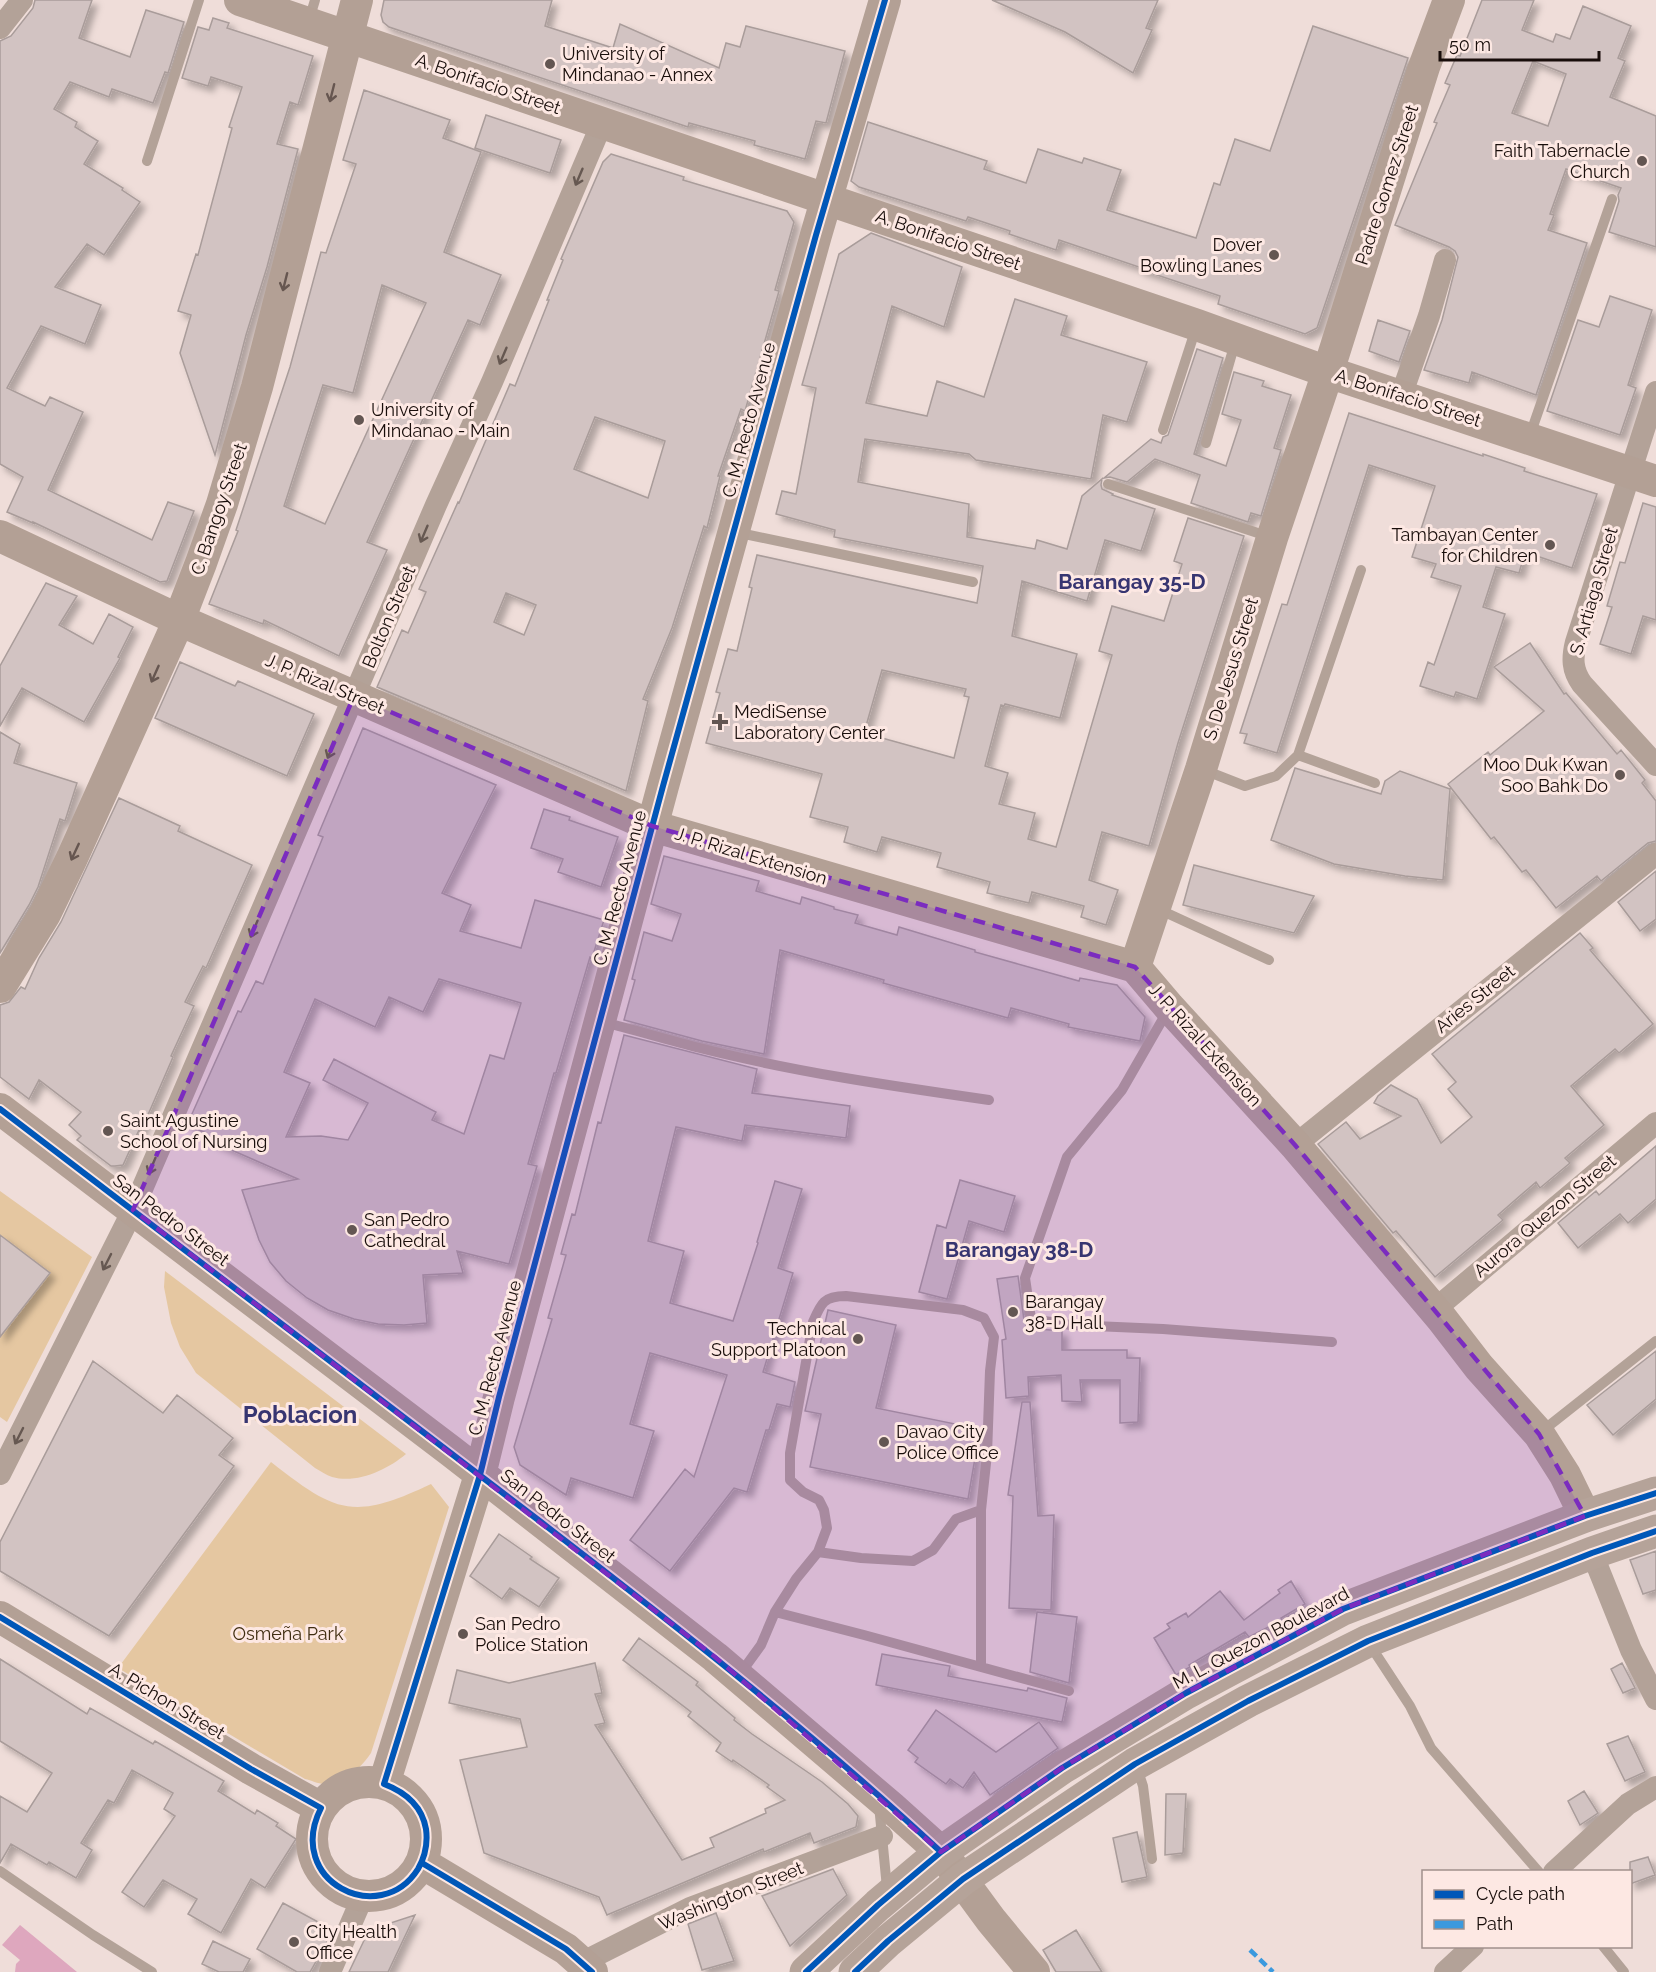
<svg xmlns="http://www.w3.org/2000/svg" width="1656" height="1972" viewBox="0 0 1656 1972" font-family="Raleway,sans-serif">
<style>
.green{fill:#e5c7a1}
.water{fill:#dea7be}
.building{fill:#d2c3c2;stroke:#a99c9a;stroke-width:1.5;fill-rule:evenodd;filter:url(#shadow)}
.lines{fill:none;stroke-linecap:round;stroke-linejoin:round}
.lane{stroke:#b3a298;stroke-width:10}
.street{stroke:#b3a298;stroke-width:22}
.secondary{stroke:#b3a095;stroke-width:32}
.primary{stroke:#b5a399;stroke-width:33}
.quiet{stroke:#3b99de;stroke-width:4.5;stroke-dasharray:9 4.5;stroke-linecap:butt}
.cycleway-casing{stroke:#fde8e3;stroke-width:10}
.cycleway{stroke:#0057b8;stroke-width:6}
.oneway{stroke:#665650}
.oneway2{stroke:#665851}
.marked{fill:#7b2cbf;fill-opacity:0.2;stroke:#7b2cbf;stroke-width:4.5;stroke-dasharray:12 8;stroke-linejoin:round}
.poi-dot{fill:#635652;stroke:#fde8e3;stroke-width:2}
.labels{text-anchor:middle;stroke-width:6;stroke-linejoin:round;paint-order:stroke}
.poi-label{font-size:18px;fill:#180d0a;stroke:#fde8e3;text-anchor:start}
.street-label{font-size:18px;fill:#180d0a;stroke:#fde8e3}
.park-label{font-size:18px;fill:#402e11;stroke:#fde8e3}
.quarter-label{font-size:21px;font-weight:bold;fill:#373571;stroke:#fde8e3}
.district-label{font-size:24px;font-weight:bold;fill:#373571;stroke:#fde8e3}
</style>
<defs>
<filter id="shadow"><feDropShadow dx="5.5" dy="5.5" stdDeviation="3" flood-color="#0004"/></filter>
</defs>
<rect width="100%" height="100%" fill="#efddd9"/>
<path class="green" d="M0,1191L92,1257L7,1422L0,1417Z
M165,1271L406,1454C387,1470 357,1484 332,1477C326,1475 321,1471 315,1468L196,1373L180,1347L171,1323L164,1287Z
M271,1462C336,1513 353,1521 431,1484L449,1507L371,1753C360,1769 345,1783 324,1784C318,1784 311,1780 305,1779L118,1668Z"/>
<path class="water" d="M20,1925L77,1972H15L16,1964L20,1960L2,1945Z"/>
<path class="building" d="M35,0H92L79,38L130,57L146,10L184,22L168,73L165,72L153,103L112,89L109,97L70,82L54,109L77,122L75,127L98,141L84,164L123,188L122,190L140,202L104,255L87,244L55,287L101,305L85,344L41,326L7,388L45,406L50,397L83,412L48,490L152,540L168,502L194,511L167,581L160,582L33,522V523L7,512L23,477L0,464V41L11,36L33,8Z
M384,0H552L545,26L613,48L620,24L719,68L726,43L740,47L746,26L845,51L826,123L816,121L805,159L754,145L755,141L689,123L688,127L389,27L383,22L381,15Z
M992,0H1158L1146,28L1152,30L1133,73L1065,32Z
M1482,0H1534L1522,30L1553,42L1556,34L1570,39L1583,6L1631,26L1618,58L1625,61L1610,97L1656,116V247L1609,232L1619,201L1618,195L1621,188L1566,169L1550,214L1554,215L1548,230L1587,243L1536,395L1472,372L1469,383L1424,370L1442,320L1458,257L1455,251L1449,247L1395,225L1437,123L1434,122L1450,85L1445,83L1457,55L1460,56ZM1533,61L1566,74L1548,126L1512,113Z
M213,18L229,23L227,28L313,56L298,105L290,102L277,144L298,149L267,267L246,335L215,455L180,353L191,315L178,311L196,254L198,255L232,128L229,127L242,87L211,77L208,86L182,78L198,27L209,30Z
M1313,26L1408,58L1317,328L1305,334L1218,304L1220,296L1139,269V267L1059,240L1056,250L1009,234L1010,231L968,217L966,221L859,187L851,181L868,122L987,161L984,169L1026,183L1038,149L1082,163L1084,158L1121,170L1107,210L1196,238L1214,183L1220,185L1235,139L1270,151Z
M364,90L450,120L443,138L481,152L444,252L501,275L480,325L468,320L367,542L387,550L339,656L264,620L263,624L209,604L238,531L236,530L290,367L321,252L326,253L356,164L343,160ZM382,285L426,303L325,524L284,506L323,385L353,393Z
M486,115L561,140L550,173L475,148Z
M611,154L684,177L683,180L787,211L794,222L775,290L779,291L745,411L741,409L718,476H720L707,528L704,526L672,628L643,699L648,701L626,791L377,687L402,630L408,633L426,592L419,589L458,502L459,503L510,384L515,386L549,300H547L563,260L561,259L603,162ZM595,417L665,441L648,498L574,469ZM506,593L536,605L524,635L494,622Z
M871,233L962,267L944,327L892,306L866,403L927,416L937,381L984,397L1015,299L1067,316L1061,335L1147,362L1127,422L1103,415L1091,479L976,460L969,454L865,439L858,482L969,504L967,537L1035,549L1037,540L1067,549L1082,496L1102,479L1101,485L1102,489L1113,494L1112,495L1155,509L1141,551L1105,540L1087,601L1022,581L1012,636L1077,654L1060,718L1005,704L1004,706L1001,705L985,766L1008,773L999,804L1035,813L1028,839L1056,847L1112,655L1099,651L1112,606L1164,621L1182,564L1174,561L1188,518L1244,536L1178,743L1149,846L1102,832L1089,880L1118,890L1106,925L1081,917L1084,906L1032,892L1029,903L987,893L990,882L937,867L941,853L882,837L877,852L844,842L848,827L810,817L822,774L706,743L720,693L716,692L728,649L737,651L752,588L749,587L757,555L977,603L983,566L834,537L835,530L776,514L782,491L796,494L816,388L802,385L839,254ZM882,670L966,689L964,696L969,697L954,758L864,733Z
M1610,296L1652,310L1628,385L1636,388L1620,435L1547,411L1578,320L1599,327Z
M1378,320L1410,331L1399,362L1369,351Z
M1197,349L1223,358L1194,454L1226,466L1241,420L1222,414L1234,372L1264,381L1262,386L1291,395L1274,448L1281,450L1261,516L1251,513L1248,522L1191,503L1200,475L1155,459L1127,482L1110,477L1104,478L1151,439L1161,443L1163,437L1168,435Z
M1349,413L1483,456V454L1525,468L1524,471L1597,494L1572,568L1525,552L1519,573L1496,567L1483,607L1505,614L1477,699L1456,692L1454,697L1420,686L1428,662L1434,665L1461,586L1431,577L1436,564L1412,557L1435,486L1369,465L1277,753L1244,743L1247,734L1240,733L1282,604L1287,605Z
M1643,503L1656,507V620L1643,616L1631,654L1600,644L1612,607L1607,606L1620,562L1625,563Z
M46,583L77,596L59,625L93,644L109,614L133,627L118,657L120,658L84,722L22,688L0,726V666Z
M1530,643L1564,694L1566,693L1617,754L1621,750L1645,780L1642,783L1656,801V841L1648,843L1601,881L1597,876L1556,908L1526,870L1522,872L1494,837L1491,839L1448,784L1488,752L1490,755L1544,711L1494,667Z
M180,662L235,686L238,681L314,714L287,776L155,718Z
M363,728L496,785L442,893L471,905L460,931L521,948L535,900L604,920L592,958L590,957L556,1073H554L528,1164L537,1166L509,1264L457,1251L463,1273L423,1275L427,1323L404,1325L378,1324L354,1319L328,1310L307,1298L286,1281L270,1262L259,1240L242,1190L298,1179L204,1138L206,1133L187,1125L238,1011L241,1012L256,981L263,984L323,837L318,835ZM439,979L521,1003L504,1059L490,1055L464,1134L432,1120L436,1112L334,1059L323,1080L368,1103L348,1140L321,1136L286,1137L310,1083L284,1072L315,999L375,1027L389,997L423,1012Z
M0,732L20,744L14,763L77,783L65,821L60,819L38,887L29,905L0,953Z
M1295,768L1381,794L1385,781L1400,771L1450,789L1443,880L1405,876L1334,864L1271,840Z
M119,798L180,826L178,831L252,865L206,968L203,966L185,1002L194,1006L171,1056L173,1057L141,1131L139,1130L123,1165L115,1166H111L77,1140L81,1136L69,1125L81,1112L39,1080L29,1099L0,1077V1005L9,1002L21,987L25,989L39,958L61,922Z
M544,809L570,817L569,820L618,837L601,887L558,872L563,859L531,848Z
M664,856L759,881L756,891L800,904L802,897L834,907V909L858,915L855,923L897,935L899,927L975,950V952L1079,981L1080,978L1117,985L1145,1017L1140,1041L1068,1027L1069,1024L1011,1008L1008,1018L883,983L884,980L780,950L764,1054L702,1041L624,1020L635,980L632,979L644,932L672,941L681,914L651,904Z
M1194,865L1314,896L1294,933L1183,905Z
M1656,871V919L1640,931L1618,902Z
M1580,933L1593,948L1590,950L1653,1024L1619,1053L1615,1049L1571,1086L1604,1125L1565,1158L1570,1163L1540,1188L1536,1182L1498,1215L1503,1220L1435,1277L1396,1231L1393,1233L1318,1144L1346,1122L1360,1139L1401,1116L1374,1103L1378,1096L1391,1085L1417,1099L1441,1143L1472,1117L1448,1089L1456,1082L1432,1054Z
M624,1035L757,1069L752,1093L850,1106L846,1138L745,1125L742,1141L676,1127L648,1241L684,1251L670,1303L733,1321L758,1243L757,1242L775,1181L802,1189L778,1268L793,1273L763,1372L795,1382L790,1407L777,1404L769,1430H766L747,1492L734,1488L670,1571L630,1540L685,1469L694,1477L727,1375L650,1353L630,1424L654,1431L633,1498L571,1478L566,1495L520,1465L514,1447L552,1319L548,1318L566,1255L561,1254L572,1214L575,1215L598,1122L601,1123Z
M1656,1146V1199L1628,1223L1620,1214L1578,1248L1558,1223L1596,1191L1599,1195Z
M960,1180L1015,1196L1004,1232L969,1221L947,1299L919,1292L937,1225L946,1228Z
M0,1235L50,1273L0,1337Z
M1018,1276L1024,1320L1027,1328L1062,1331V1350H1127V1358H1140L1138,1422L1120,1423V1380H1080L1082,1402L1062,1401L1061,1375L1028,1377L1029,1396L1006,1398L1002,1340L1006,1339L997,1279Z
M828,1310L896,1325L876,1408L980,1429L968,1499L810,1467L821,1414L805,1411Z
M1656,1351V1399L1613,1435L1587,1405Z
M93,1361L163,1413L177,1395L233,1438L219,1455L234,1466L109,1636L0,1571V1542Z
M1022,1402H1030L1038,1516L1054,1515L1051,1610L1009,1608L1013,1496L1008,1495Z
M499,1534L532,1557L530,1559L559,1578L539,1607L510,1588L502,1599L470,1576Z
M1656,1551V1590L1643,1594L1630,1560Z
M1291,1581L1305,1604L1281,1618L1282,1620L1249,1637L1245,1632L1189,1665L1190,1667L1176,1675L1154,1638L1170,1628L1167,1624L1186,1613L1188,1617L1220,1591L1244,1620L1280,1593L1278,1590Z
M1037,1612L1077,1617L1069,1683L1030,1672Z
M639,1638L698,1682L696,1685L735,1718L734,1720L752,1734L822,1782L848,1804L858,1816L856,1827L814,1843L810,1833L764,1852L763,1849L607,1915L599,1897L484,1853L460,1760L527,1747L520,1719L449,1703L457,1670L509,1683L595,1663L602,1693L595,1694L605,1723L595,1725L682,1860L714,1847L710,1838L766,1813L765,1809L785,1800L767,1787L769,1785L733,1760L732,1762L716,1751L721,1743L688,1716L691,1712L623,1660Z
M882,1654L950,1666L948,1676L1027,1691L1028,1688L1067,1698L1062,1722L876,1685Z
M0,1659L87,1714L90,1708L153,1744L155,1741L224,1781L218,1791L255,1814L257,1810L278,1823L276,1826L296,1839L265,1888L251,1879L221,1933L188,1914L197,1899L163,1880L144,1907L122,1892L175,1816L164,1809L173,1793L132,1770L114,1803L108,1800L81,1843L92,1850L76,1878L49,1862L47,1865L11,1844L0,1863V1796L27,1812L52,1773L0,1741Z
M1622,1663L1635,1688L1623,1693L1611,1669Z
M936,1710L996,1752L1039,1722L1058,1748L990,1795L974,1772L963,1788L950,1779L946,1784L915,1762L918,1758L908,1750Z
M1628,1736L1645,1772L1625,1781L1607,1744Z
M1584,1791L1598,1813L1580,1825L1568,1801Z
M1166,1794H1186L1183,1853L1165,1855Z
M1137,1832L1147,1877L1122,1882L1113,1838Z
M1648,1857L1655,1875L1630,1884V1862Z
M833,1869L847,1895L790,1946L762,1896Z
M283,1903L320,1923L317,1927L331,1935L310,1972H297L257,1949Z
M716,1913L734,1961L702,1970L688,1924Z
M415,1915L388,1972H349L369,1930Z
M1076,1930L1102,1972H1056L1043,1950Z
M213,1941L250,1959L243,1972H219L202,1964Z"/>
<g class="lines">
<path class="lane" d="M309,20L315,0
M147,161L199,0
M1163,430L1196,328
M1530,435L1612,199
M1206,443L1235,343
M1108,484L1270,537
M735,532L973,582
M1298,755L1375,783
M1204,770L1245,786L1276,776L1298,755L1361,570
M1158,909L1269,960
M1168,1010L1122,1090L1067,1157L1025,1278L1031,1319L1071,1325L1163,1329L1332,1342
M603,1022C635,1030 668,1040 700,1048C795,1072 892,1086 989,1100
M1541,1432L1656,1341
M981,1510V1667
M775,1612L864,1635L1069,1691
M1370,1645L1410,1706L1431,1748L1539,1872
M740,1674L761,1645L775,1612L796,1579L818,1552L827,1528L824,1510L819,1500L803,1492L790,1480V1453L813,1322C821,1303 824,1296 846,1296L963,1310L984,1318L994,1337L990,1371L987,1454L981,1510L956,1519L933,1550L913,1561L861,1558L818,1552
M1137,1768L1143,1786L1152,1859
M879,1805L887,1888
M0,1871L93,1935L152,1972
M1603,1946L1624,1972"/>
<path class="street" d="M0,28L22,0
M1656,392L1576,642C1572,658 1572,670 1582,684L1656,765
M1401,396L1429,316L1445,260
M1295,1145L1656,854
M1434,1310L1656,1123
M0,1474L133,1210L436,505L492,382L602,123
M1592,1553L1631,1650L1656,1699
M1554,1872L1628,1804L1656,1787
M583,1962L690,1908L882,1836
M330,1972L363,1896
M1445,1972L1473,1946"/>
<path class="secondary" d="M240,0L1197,325L1328,372L1656,481
M0,536L179,620L652,826L1135,967L1169,1007L1295,1145L1442,1319L1479,1367L1539,1434L1565,1475L1585,1516
M1135,967L1201,769L1272,538L1328,372L1424,67L1449,0
M0,987L45,914L72,858L179,620L201,563L222,504L257,387L357,0
M0,1109L452,1452L715,1657L891,1807L941,1852L991,1920L1034,1972
M0,1617L251,1769L321,1808
M312 1839a57 57 0 1 1 114 0a57 57 0 1 1-114 0Z
M384,1784L480,1475L499,1397L663,786L816,235L885,0
M422,1863L566,1949L592,1972"/>
<path class="primary" d="M806,1972L878,1905L941,1852L1062,1768L1186,1693L1343,1609L1585,1516L1656,1493
M855,1972L888,1941L963,1879L1135,1764L1248,1701L1368,1641L1592,1553L1656,1531"/>
<path class="quiet" d="M1250,1950L1273,1972"/>
<defs>
<path id="cycleway" d="M0,1109C178,1247 359,1381 537,1519C675,1625 813,1733 941,1852
M0,1617L251,1769L321,1808C284,1881 380,1929 418,1869C425,1857 428,1844 426,1829C422,1806 405,1792 384,1784L480,1475L499,1397L663,786L816,235L885,0
M422,1863L566,1949L592,1972
M806,1972L878,1905L941,1852L1062,1768L1186,1693L1343,1609L1585,1516L1656,1493
M855,1972L888,1941L963,1879L1135,1764L1248,1701L1368,1641L1592,1553L1656,1531"/>
</defs>
<use href="#cycleway" class="cycleway-casing"/>
<use href="#cycleway" class="cycleway"/>
</g>
<defs><path id="oneway-shaft" d="M-6 0H5M1.5-3L5.5 0L1.5 3" fill="none" stroke-width="1.6" stroke-linecap="round" stroke-linejoin="round" transform="scale(1.5)"/></defs>
<g class="oneway">
<use href="#oneway-shaft" transform="translate(332 93) rotate(104)"/>
<use href="#oneway-shaft" transform="translate(285 282) rotate(104)"/>
<use href="#oneway-shaft" transform="translate(155 674) rotate(114)"/>
<use href="#oneway-shaft" transform="translate(75 852) rotate(115)"/>
</g>
<g class="oneway2">
<use href="#oneway-shaft" transform="translate(579 177) rotate(113)"/>
<use href="#oneway-shaft" transform="translate(503 356) rotate(113)"/>
<use href="#oneway-shaft" transform="translate(424 534) rotate(113)"/>
<use href="#oneway-shaft" transform="translate(331 750) rotate(113)"/>
<use href="#oneway-shaft" transform="translate(254 929) rotate(113)"/>
<use href="#oneway-shaft" transform="translate(152 1166) rotate(113)"/>
<use href="#oneway-shaft" transform="translate(107 1262) rotate(117)"/>
<use href="#oneway-shaft" transform="translate(19 1436) rotate(117)"/>
</g>
<path class="marked" d="M354,696L652,826L1135,967L1295,1145L1539,1434L1585,1516L1343,1609L1186,1693L1062,1768L941,1852L715,1657L133,1210Z"/>
<g class="poi-dot">
<circle cx="550" cy="64" r="6"/>
<circle cx="1642" cy="161" r="6"/>
<circle cx="1274" cy="255" r="6"/>
<circle cx="359" cy="420" r="6"/>
<circle cx="1550" cy="545" r="6"/>
<path d="M717 713h6v6h6v6h-6v6h-6v-6h-6v-6h6z"/>
<circle cx="1620" cy="775" r="6"/>
<circle cx="108" cy="1131" r="6"/>
<circle cx="352" cy="1230" r="6"/>
<circle cx="1013" cy="1312" r="6"/>
<circle cx="858" cy="1339" r="6"/>
<circle cx="884" cy="1442" r="6"/>
<circle cx="463" cy="1634" r="6"/>
<circle cx="294" cy="1942" r="6"/>
</g>
<g class="labels">
<g class="poi-label">
<text x="562" y="60">University of<tspan x="562" dy="21">Mindanao - Annex</tspan></text>
<text x="1630" y="157" text-anchor="end">Faith Tabernacle<tspan x="1630" dy="21">Church</tspan></text>
<text x="1262" y="251" text-anchor="end">Dover<tspan x="1262" dy="21">Bowling Lanes</tspan></text>
<text x="371" y="416">University of<tspan x="371" dy="21">Mindanao - Main</tspan></text>
<text x="1538" y="541" text-anchor="end">Tambayan Center<tspan x="1538" dy="21">for Children</tspan></text>
<text x="734" y="718">MediSense<tspan x="734" dy="21">Laboratory Center</tspan></text>
<text x="1608" y="771" text-anchor="end">Moo Duk Kwan<tspan x="1608" dy="21">Soo Bahk Do</tspan></text>
<text x="120" y="1127">Saint Agustine<tspan x="120" dy="21">School of Nursing</tspan></text>
<text x="364" y="1226">San Pedro<tspan x="364" dy="21">Cathedral</tspan></text>
<text x="1025" y="1308">Barangay<tspan x="1025" dy="21">38-D Hall</tspan></text>
<text x="846" y="1335" text-anchor="end">Technical<tspan x="846" dy="21">Support Platoon</tspan></text>
<text x="896" y="1438">Davao City<tspan x="896" dy="21">Police Office</tspan></text>
<text x="475" y="1630">San Pedro<tspan x="475" dy="21">Police Station</tspan></text>
<text x="306" y="1938">City Health<tspan x="306" dy="21">Office</tspan></text>
</g>
<g class="street-label">
<text transform="translate(488 84) rotate(19)" y="6">A. Bonifacio Street</text>
<text transform="translate(1387 185) rotate(-72)" y="6">Padre Gomez Street</text>
<text transform="translate(948 240) rotate(19)" y="6">A. Bonifacio Street</text>
<text transform="translate(1408 398) rotate(18)" y="6">A. Bonifacio Street</text>
<text transform="translate(749 420) rotate(-75)" y="6">C. M. Recto Avenue</text>
<text transform="translate(219 509) rotate(-71)" y="6">C. Bangoy Street</text>
<text transform="translate(1594 591) rotate(-74)" y="6">S. Artiaga Street</text>
<text transform="translate(389 617) rotate(-67)" y="6">Bolton Street</text>
<text transform="translate(1231 669) rotate(-73)" y="6">S. De Jesus Street</text>
<text transform="translate(325 684) rotate(23)" y="6">J. P. Rizal Street</text>
<text transform="translate(751 856) rotate(17)" y="6">J. P. Rizal Extension</text>
<text transform="translate(620 888) rotate(-75)" y="6">C. M. Recto Avenue</text>
<text transform="translate(1475 999) rotate(-39)" y="6">Aries Street</text>
<text transform="translate(1205 1045) rotate(48)" y="6">J. P. Rizal Extension</text>
<text transform="translate(1545 1216) rotate(-40)" y="6">Aurora Quezon Street</text>
<text transform="translate(171 1220) rotate(37)" y="6">San Pedro Street</text>
<text transform="translate(495 1358) rotate(-75)" y="6">C. M. Recto Avenue</text>
<text transform="translate(558 1516) rotate(38)" y="6">San Pedro Street</text>
<text transform="translate(1261 1638) rotate(-28)" y="6">M. L. Quezon Boulevard</text>
<text transform="translate(167 1701) rotate(31)" y="6">A. Pichon Street</text>
<text transform="translate(731 1896) rotate(-22)" y="6">Washington Street</text>
</g>
<g class="park-label">
<text x="288" y="1640">Osmeña Park</text>
</g>
<g class="quarter-label">
<text x="1132" y="589">Barangay 35-D</text>
<text x="1019" y="1257">Barangay 38-D</text>
</g>
<g class="district-label">
<text x="300" y="1423">Poblacion</text>
</g>
</g>
<rect x="1422" y="1870" width="210" height="78" fill="#fde8e3" stroke="#a1908c" stroke-width="1.5"/>
<rect x="1434" y="1890" width="30" height="9" fill="#0057b8" stroke="#a1908c" stroke-width="1.5"/>
<text x="1476" y="1900" font-size="18" fill="#180d0a">Cycle path</text>
<rect x="1434" y="1920" width="30" height="9" fill="#3b99de" stroke="#a1908c" stroke-width="1.5"/>
<text x="1476" y="1930" font-size="18" fill="#180d0a">Path</text>
<path d="M1440 51v9h159v-9" fill="none" stroke="#180d0a" stroke-width="3"/>
<text x="1449" y="51" font-size="18" fill="#180d0a" stroke="#fde8e3" stroke-width="4.5" paint-order="stroke">50 m</text>
</svg>
